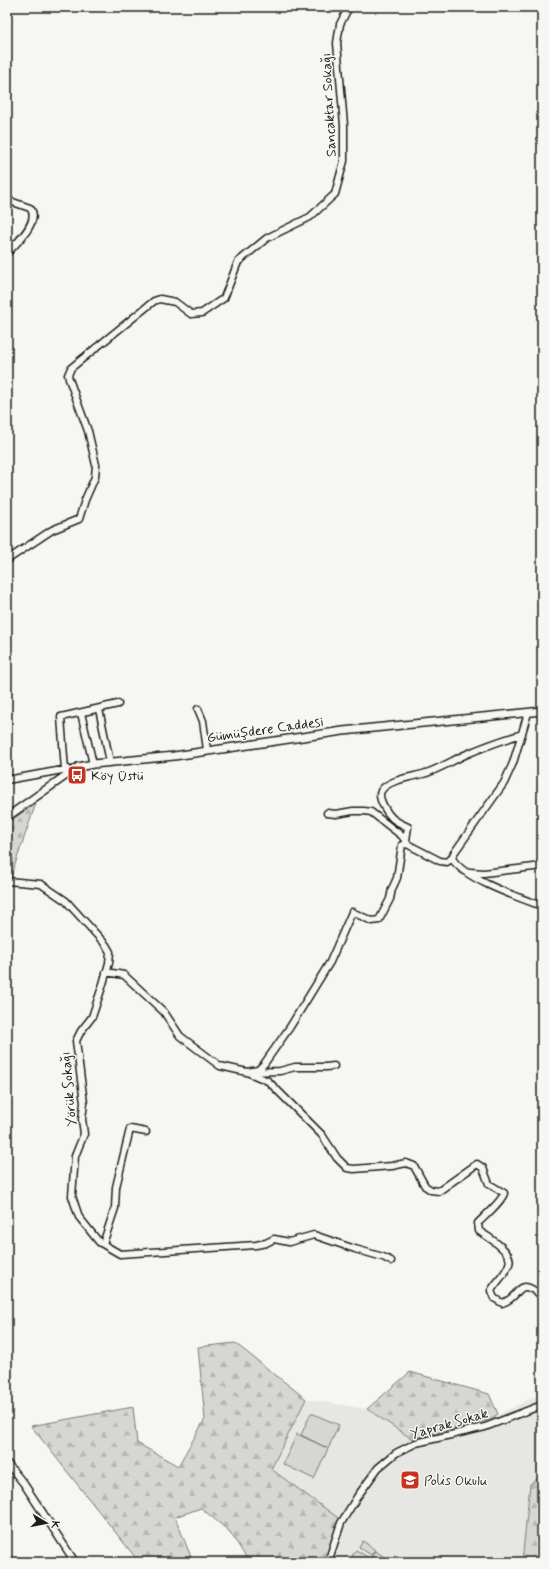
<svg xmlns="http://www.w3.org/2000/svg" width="549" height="1569" viewBox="0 0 549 1569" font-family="Mynerve,sans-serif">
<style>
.built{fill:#e6e6e2}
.forest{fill:url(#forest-firs);stroke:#797977}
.cemetery{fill:url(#cemetery-stones);stroke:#797977}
.garden{fill:#d6d6d2;stroke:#797977}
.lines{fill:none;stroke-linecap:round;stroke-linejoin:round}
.minor-casing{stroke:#1c1c1c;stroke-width:9}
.tertiary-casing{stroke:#1c1c1c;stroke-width:10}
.minor{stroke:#f6f6f2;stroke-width:6}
.tertiary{stroke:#f6f6f2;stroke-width:7}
.labels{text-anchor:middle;stroke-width:3;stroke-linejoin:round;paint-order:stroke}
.street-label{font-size:14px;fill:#1c1c1c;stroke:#f6f6f2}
.poi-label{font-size:14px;fill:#1c1c1c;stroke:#f6f6f2;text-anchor:start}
</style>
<defs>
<pattern id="forest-firs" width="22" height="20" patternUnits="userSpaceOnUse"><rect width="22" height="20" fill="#d6d6d2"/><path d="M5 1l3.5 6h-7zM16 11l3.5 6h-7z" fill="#b7b7b4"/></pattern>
<pattern id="cemetery-stones" width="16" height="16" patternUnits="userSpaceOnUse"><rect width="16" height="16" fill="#d6d6d2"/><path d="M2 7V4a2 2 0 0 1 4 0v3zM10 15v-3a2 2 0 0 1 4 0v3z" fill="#b7b7b4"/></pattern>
</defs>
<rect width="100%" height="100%" fill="#f6f6f2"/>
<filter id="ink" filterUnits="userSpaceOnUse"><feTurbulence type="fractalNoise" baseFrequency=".025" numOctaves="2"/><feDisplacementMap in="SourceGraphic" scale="8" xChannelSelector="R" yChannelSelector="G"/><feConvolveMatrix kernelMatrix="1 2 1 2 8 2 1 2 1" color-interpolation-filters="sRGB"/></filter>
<g filter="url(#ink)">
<path class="built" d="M542,1393V1475L530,1484L522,1562H329L271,1469L306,1399L367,1409L412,1438L488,1420Z"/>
<path class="forest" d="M235,1343L306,1399L271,1469L341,1520L329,1562H249L230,1532L201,1508L175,1517L193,1562H139L31,1426L133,1407L137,1443L178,1466L205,1419L198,1347Z
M410,1372L489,1394L498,1414L488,1420L412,1439L367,1409Z
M542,1475V1562H522L530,1484Z"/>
<path class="cemetery" d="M36,803L10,879L7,878V823Z"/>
<path class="garden" d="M311,1413L339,1425L314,1479L283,1464L297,1434L327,1448L301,1435Z
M363,1541L375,1550L371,1555L359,1547Z
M356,1550L369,1558L366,1562H361L352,1556Z
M375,1551L386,1558L383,1562H368Z"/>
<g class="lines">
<defs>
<path id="minor" d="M7,200L30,208C41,221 16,244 7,253
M7,560L52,530L79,519L85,500L95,477L96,465L88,431L69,379L68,375L71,368L154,301L160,299L175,302L191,314L202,313L224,298L238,262L267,238L310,217L335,194L344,161V125L337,43L340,24L349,7
M99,709L110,762
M198,709L203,721L207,750
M81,713L93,764
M528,713L513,763L504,783L454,853L452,858C463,879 520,898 542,906
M65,770L61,717L118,704
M7,780L68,769
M327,813L336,814L353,811H364L371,812L402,836L407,843
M406,840L408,827C403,825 397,822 392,818C387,813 377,798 381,791C387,780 412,777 423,774C438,770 453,760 467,754C485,746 503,740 522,734
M470,872L484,873L542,866
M7,881L41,884L66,901L106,945L110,952L109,963L103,984L92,1017L81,1031L76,1041L84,1103L82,1119L84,1134L75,1156L72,1196L79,1217L99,1242L120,1254L256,1245L266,1243L274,1239L289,1242L314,1235L355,1249L383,1257L391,1261
M106,972L124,975L164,1012L180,1036L220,1066L247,1072L268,1081L322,1135L337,1158L347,1168L354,1169L392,1166L406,1163L414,1166L425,1186L431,1190L439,1191L477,1164L483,1168L489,1184L504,1193C503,1200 485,1216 478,1223L479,1231C488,1237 514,1252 509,1264C506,1274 496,1282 491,1291L494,1298L502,1303C523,1297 515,1275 542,1296
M334,1066L326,1067H295L280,1071L247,1072L258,1070L264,1064L290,1027L330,962L352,912L372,921L379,920L390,899L392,889L397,878L402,845L407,844L440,861L447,862L452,858
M103,1244L115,1208L116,1187L130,1129L146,1132
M7,1463L24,1484L75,1562
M328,1562L341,1523L357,1497L378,1468L396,1453L416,1443L485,1427L542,1405"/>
<path id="tertiary" d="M7,817L78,767L93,764L174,756L343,731L542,711"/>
</defs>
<use href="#minor" class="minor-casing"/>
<use href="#tertiary" class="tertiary-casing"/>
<use href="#minor" class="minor"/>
<use href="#tertiary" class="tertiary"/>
</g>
</g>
<defs>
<symbol id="bus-square" viewBox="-11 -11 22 22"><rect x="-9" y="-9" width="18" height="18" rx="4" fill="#c8321e" stroke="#f6f6f2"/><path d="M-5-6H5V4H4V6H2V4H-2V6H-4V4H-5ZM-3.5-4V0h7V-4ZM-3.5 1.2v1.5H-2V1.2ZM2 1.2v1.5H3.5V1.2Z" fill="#fff"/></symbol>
<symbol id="school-square" viewBox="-11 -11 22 22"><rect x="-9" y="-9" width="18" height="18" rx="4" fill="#c8321e" stroke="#f6f6f2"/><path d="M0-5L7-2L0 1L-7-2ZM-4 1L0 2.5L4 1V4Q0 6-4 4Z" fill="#fff"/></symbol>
</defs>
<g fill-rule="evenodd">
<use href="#bus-square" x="66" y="764" width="22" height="22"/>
<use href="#school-square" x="399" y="1469" width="22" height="22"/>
</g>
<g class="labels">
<g class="street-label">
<text transform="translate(328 105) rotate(-93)" y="5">Sancaktar Sokağı</text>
<text transform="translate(265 729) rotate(-8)" y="5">Gümüşdere Caddesi</text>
<text transform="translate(68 1089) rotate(-95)" y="5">Yörük Sokağı</text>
<text transform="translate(449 1423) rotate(-16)" y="5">Yaprak Sokak</text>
</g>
<g class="poi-label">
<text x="91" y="780">Köy Üstü</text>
<text x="424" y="1485">Polis Okulu</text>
</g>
</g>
<rect width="549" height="1569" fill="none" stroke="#f6f6f2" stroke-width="24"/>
<rect x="12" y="12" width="525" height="1545" fill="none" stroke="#1c1c1c" stroke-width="1.5" filter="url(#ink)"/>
<g transform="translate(46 1523) rotate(100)" stroke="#f6f6f2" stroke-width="3" paint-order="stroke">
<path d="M0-3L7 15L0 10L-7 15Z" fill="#1c1c1c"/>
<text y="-6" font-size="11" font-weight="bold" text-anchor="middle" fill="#1c1c1c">K</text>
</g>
</svg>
